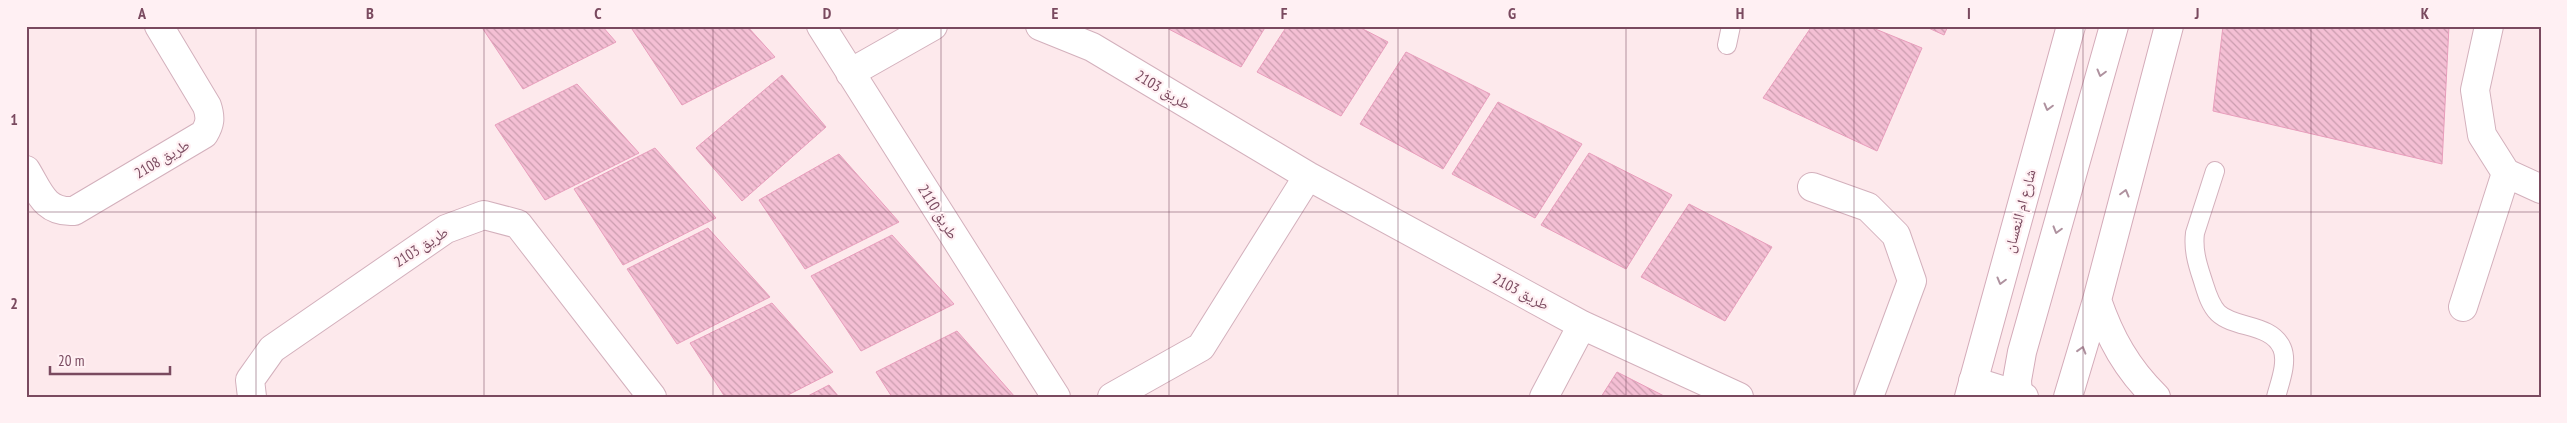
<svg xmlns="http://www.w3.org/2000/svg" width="2567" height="423" viewBox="0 0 2567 423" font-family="'PT Sans Narrow','Noto Naskh Arabic',sans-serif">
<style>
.building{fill:url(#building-back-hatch);stroke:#e89ebc}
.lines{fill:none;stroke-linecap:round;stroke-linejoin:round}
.service-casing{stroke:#d3b0bc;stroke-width:20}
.minor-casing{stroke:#d3b0bc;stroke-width:30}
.secondary-casing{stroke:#d4abb9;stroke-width:30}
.service{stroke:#fff;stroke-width:18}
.minor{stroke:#fff;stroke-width:28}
.secondary{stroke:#fff;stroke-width:28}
.oneway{stroke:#af929f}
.grid{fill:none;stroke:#7a4a5f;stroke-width:1;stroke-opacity:0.55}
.labels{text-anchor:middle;stroke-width:4.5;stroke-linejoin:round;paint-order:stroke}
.street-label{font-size:15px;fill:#7a4a5f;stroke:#fff0f3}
.neatline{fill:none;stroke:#7a4a5f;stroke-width:2}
.grid-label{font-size:16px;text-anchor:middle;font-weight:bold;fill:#7a4a5f}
</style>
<defs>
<pattern id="building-back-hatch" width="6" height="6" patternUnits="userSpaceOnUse" patternTransform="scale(1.25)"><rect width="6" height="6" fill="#f4bfd4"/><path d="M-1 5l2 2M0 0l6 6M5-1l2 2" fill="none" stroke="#cb9daf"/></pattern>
</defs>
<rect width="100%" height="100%" fill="#fde9ec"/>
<path class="building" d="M481,26H602L616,42L523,89Z
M638,26H747L775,57L682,105L632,29Z
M1163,26H1266L1241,67Z
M1287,26H1357L1388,42L1341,116L1257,72Z
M1812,26H1868L1922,48L1877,151L1763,98Z
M1924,26H1948L1944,35Z
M2223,26H2449L2442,164L2213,111Z
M1406,52L1490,94L1443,169L1360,124Z
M782,75L826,127L742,201L696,148Z
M577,84L639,153L545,200L495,125Z
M1498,102L1582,144L1535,218L1452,174Z
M655,148L716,218L623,265L574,189Z
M1589,153L1672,195L1626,269L1541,225Z
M839,154L899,222L805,269L759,200Z
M1689,204L1772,247L1725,321L1641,277Z
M708,228L770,297L677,344L627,269Z
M892,235L954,304L861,351L811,276Z
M772,303L833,372L784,397H725L690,343Z
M957,331L1015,397H892L876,372Z
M1617,372L1666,397H1601Z
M829,385L839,397H806Z"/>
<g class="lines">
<defs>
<path id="service" d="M1727,45L1731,26
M2215,171L2195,233C2193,249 2197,263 2202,278C2206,290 2209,304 2218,313C2235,329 2271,323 2282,348C2288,362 2280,382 2276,397"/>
<path id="minor" d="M821,26L1056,397
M1040,26L1092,47L1308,176L1582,325L1739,397
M2489,26L2475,90L2482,135L2506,173L2541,189
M850,73L933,26
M26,170C39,191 44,213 74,211L204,134C210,124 211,118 207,106L159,26
M1812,187L1868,207L1896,235L1912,281L1869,397
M2463,307L2506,173
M1973,381L2024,397
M252,397L250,380L272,349L446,229L484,215L518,224L652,397
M1112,397L1201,347L1308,176
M1544,397L1582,325"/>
<path id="secondary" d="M2097,300C2110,338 2127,369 2156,397
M1969,397L2071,26
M2018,397L2017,380L2022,352L2114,26
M2068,397L2097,300L2169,26"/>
</defs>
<use href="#service" class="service-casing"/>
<use href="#minor" class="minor-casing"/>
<use href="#secondary" class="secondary-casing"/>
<use href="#service" class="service"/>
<use href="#minor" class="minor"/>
<use href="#secondary" class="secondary"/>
</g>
<defs><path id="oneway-chevron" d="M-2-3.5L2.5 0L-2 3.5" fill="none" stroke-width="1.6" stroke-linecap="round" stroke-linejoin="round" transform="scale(1.25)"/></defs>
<g class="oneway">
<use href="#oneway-chevron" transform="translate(2101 73) rotate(105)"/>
<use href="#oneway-chevron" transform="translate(2048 107) rotate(105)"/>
<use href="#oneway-chevron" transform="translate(2125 193) rotate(-75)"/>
<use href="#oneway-chevron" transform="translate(2057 230) rotate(106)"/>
<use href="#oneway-chevron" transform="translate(2001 281) rotate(105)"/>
<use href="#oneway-chevron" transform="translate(2082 350) rotate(-73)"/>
</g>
<path class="grid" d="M256,26V397M484,26V397M713,26V397M941,26V397M1169,26V397M1398,26V397M1626,26V397M1854,26V397M2083,26V397M2311,26V397M26,212H2541"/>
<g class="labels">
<g class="street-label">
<text transform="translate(1163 90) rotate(31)" y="5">طريق 2103</text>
<text transform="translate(162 159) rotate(-31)" y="5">طريق 2108</text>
<text transform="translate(2020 211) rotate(-75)" y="5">شارع ام النعسان</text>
<text transform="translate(938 212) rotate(58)" y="5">طريق 2110</text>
<text transform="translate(421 247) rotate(-33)" y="5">طريق 2103</text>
<text transform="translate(1521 292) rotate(28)" y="5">طريق 2103</text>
</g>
</g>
<rect width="2567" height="423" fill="none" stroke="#fff0f3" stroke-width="55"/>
<path d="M50 366v8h120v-8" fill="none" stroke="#7a4a5f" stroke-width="2.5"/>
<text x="58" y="366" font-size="15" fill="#7a4a5f" stroke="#fff0f3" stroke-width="4" paint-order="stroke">20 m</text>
<rect x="28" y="28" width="2512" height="368" class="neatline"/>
<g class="grid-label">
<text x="142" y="19">A</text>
<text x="370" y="19">B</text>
<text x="598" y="19">C</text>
<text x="827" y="19">D</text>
<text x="1055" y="19">E</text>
<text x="1284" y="19">F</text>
<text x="1512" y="19">G</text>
<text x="1740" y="19">H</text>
<text x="1969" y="19">I</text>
<text x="2197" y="19">J</text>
<text x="2425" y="19">K</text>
<text x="14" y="125">1</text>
<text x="14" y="309">2</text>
</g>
</svg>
